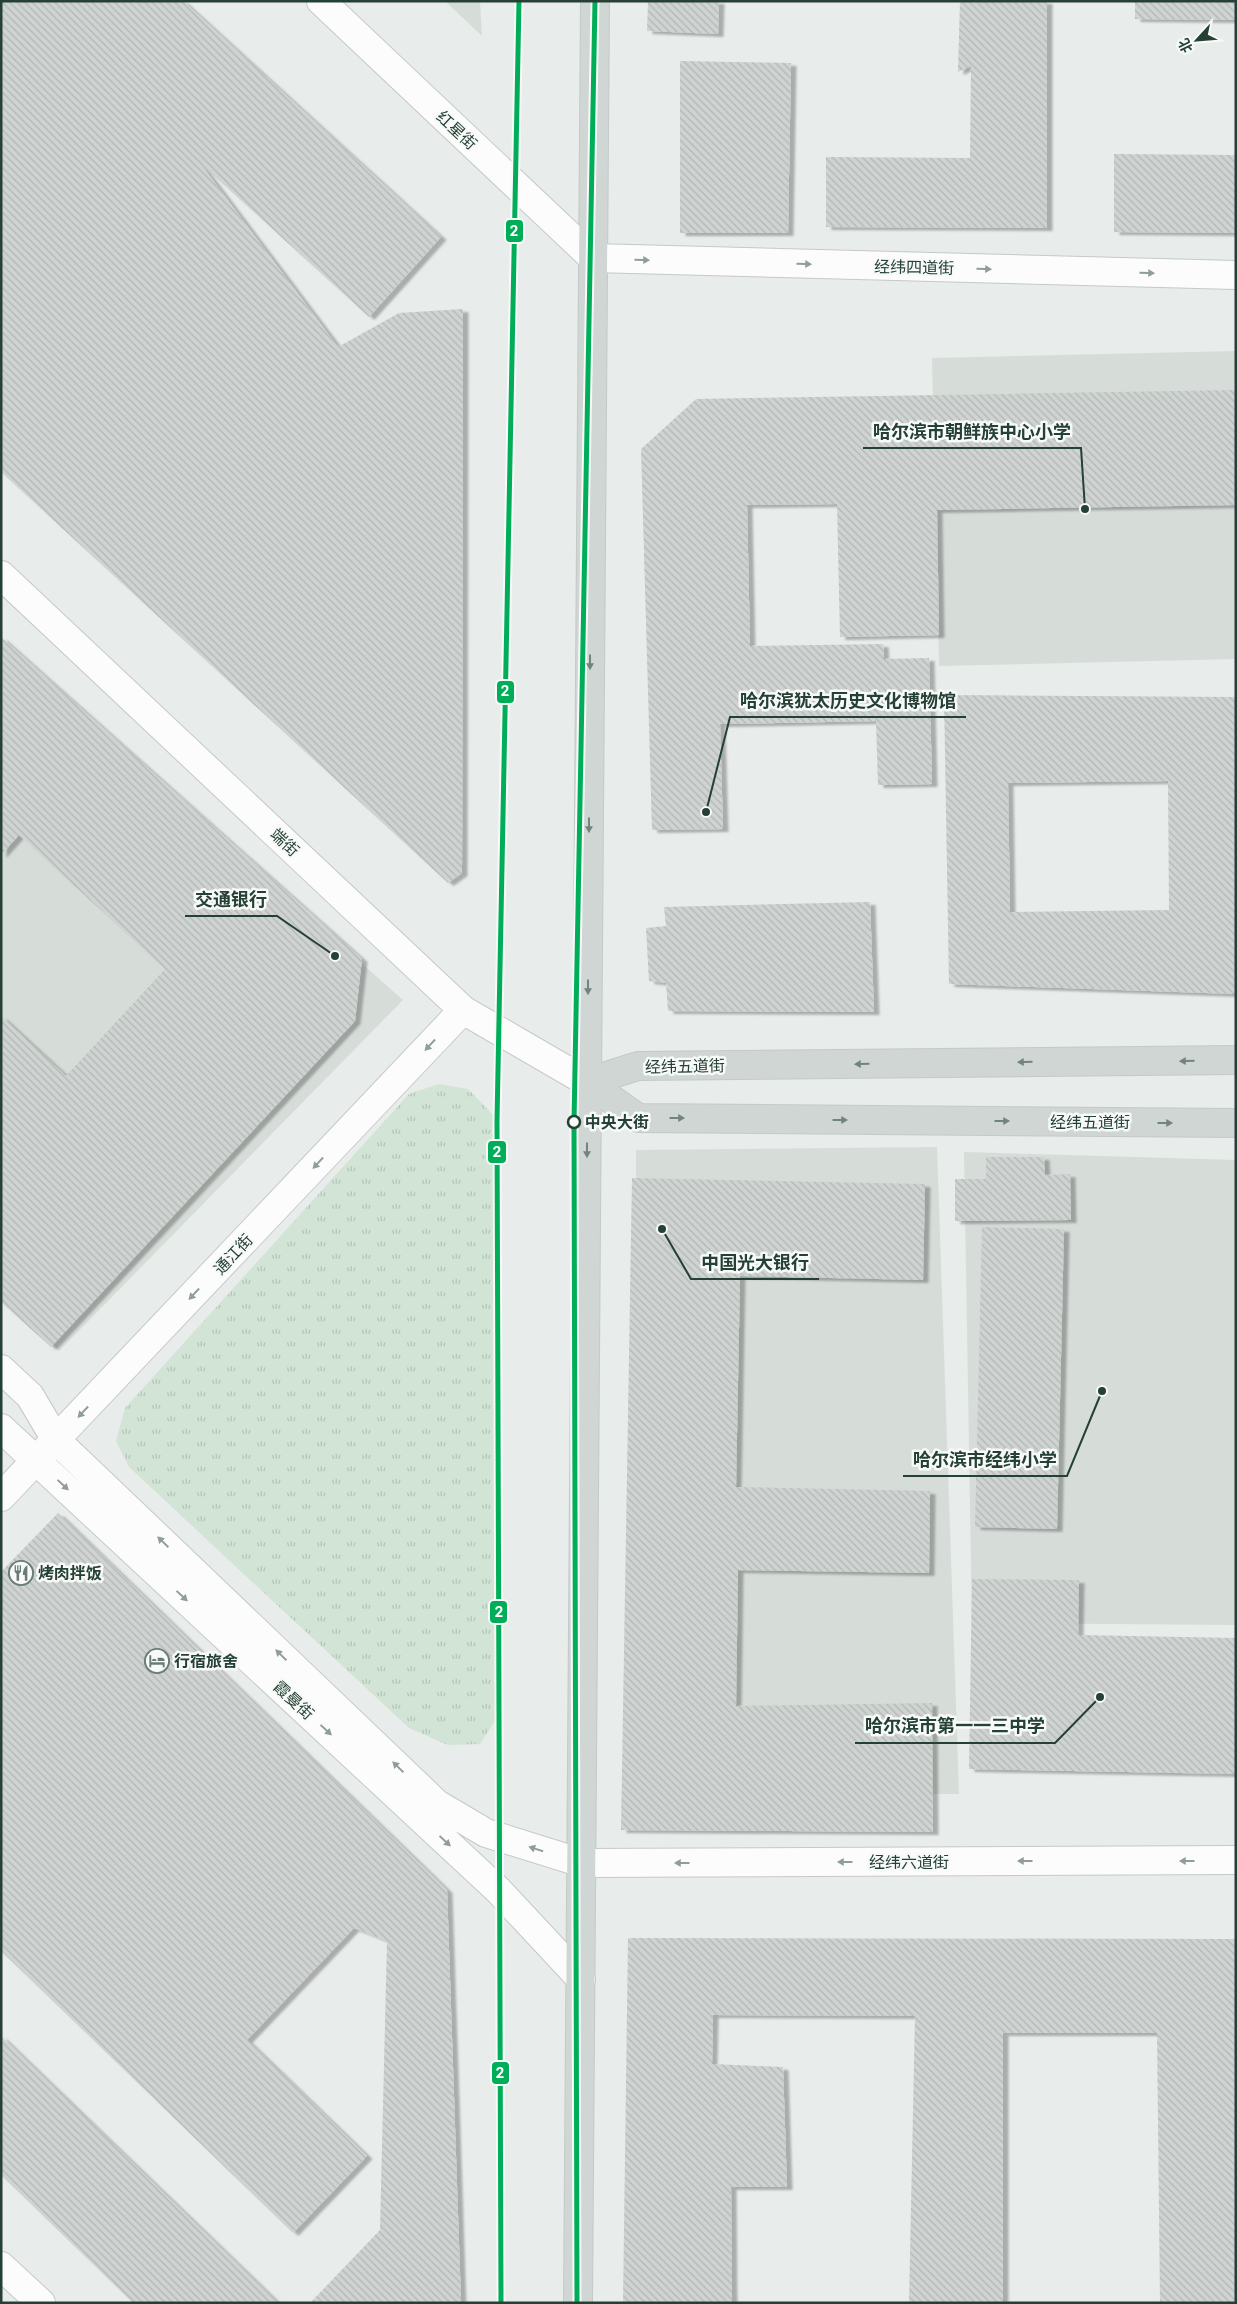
<svg xmlns="http://www.w3.org/2000/svg" width="1237" height="2304" viewBox="0 0 1237 2304" font-family="Inter,'Noto Sans SC',sans-serif">
<style>
.built{fill:#d6ddd9}
.park{fill:url(#park-tufts)}
.building{fill:url(#building-back-hatch);fill-rule:evenodd;filter:url(#shadow)}
.lines{fill:none;stroke-linecap:round;stroke-linejoin:round}
.minor-casing{stroke:#c5c9c7;stroke-width:30}
.tertiary-casing{stroke:#c5c9c7;stroke-width:30}
.secondary-casing{stroke:#c4c9c7;stroke-width:30}
.primary-casing{stroke:#c3cac7;stroke-width:30}
.minor{stroke:#fcfcfc;stroke-width:28}
.tertiary{stroke:#fcfcfc;stroke-width:28}
.secondary{stroke:#fcfcfc;stroke-width:28}
.primary{stroke:#d0d6d4;stroke-width:28}
.metro-1-casing{stroke:#f7faf8;stroke-width:9}
.metro-1{stroke:#00ae59;stroke-width:5}
.oneway{fill:#909e98}
.oneway2{fill:#72847c}
.stop-dot{fill:#f7faf8;stroke:#254034;stroke-width:2.5}
.labels{text-anchor:middle;stroke-width:5;stroke-linejoin:round;paint-order:stroke}
.street-label{font-size:16px;fill:#254034;stroke:#f7faf8}
.stop-label{font-size:16px;font-weight:bold;fill:#254034;stroke:#f7faf8;text-anchor:start}
.poi-label{font-size:16px;font-weight:bold;fill:#254034;stroke:#f7faf8;text-anchor:start}
.leader{fill:none;stroke:#254034;stroke-width:2}
.callout-dot{fill:#254034;stroke:#f7faf8;stroke-width:2}
.callout-label{font-size:18px;text-anchor:middle;font-weight:bold;fill:#254034;stroke:#f7faf8;stroke-width:5;stroke-linejoin:round;paint-order:stroke}
.line-badge{stroke:#f7faf8;stroke-width:2}
.badge-label{font-size:14px;text-anchor:middle;font-weight:bold;fill:#fff}
</style>
<defs>
<pattern id="park-tufts" width="24" height="20" patternUnits="userSpaceOnUse" patternTransform="scale(1.25)"><rect width="24" height="20" fill="#d2e4d5"/><path d="M3 7l-1-3M5 7V3M7 7l1-3M15 17l-1-3M17 17v-4M19 17l1-3" fill="none" stroke="#b4c5b7"/></pattern>
<pattern id="building-back-hatch" width="6" height="6" patternUnits="userSpaceOnUse" patternTransform="scale(1.25)"><rect width="6" height="6" fill="#cfd3d1"/><path d="M-1 5l2 2M0 0l6 6M5-1l2 2" fill="none" stroke="#b2b6b4"/></pattern>
<filter id="shadow"><feDropShadow dx="5.5" dy="3" stdDeviation="1" flood-color="#0004"/></filter>
</defs>
<rect width="100%" height="100%" fill="#e8ecea"/>
<path class="built" d="M445,1H480L482,36Z
M1236,351V659L939,666L932,358Z
M1,645L403,1000L59,1351L1,1297Z
M937,1147L959,1794L635,1793L636,1150Z
M964,1152L1236,1160V1625L972,1623Z"/>
<path class="park" d="M439,1084L468,1089L495,1117L499,1160L497,1718L480,1744L448,1745L409,1728L129,1467L116,1441L125,1408L409,1094Z"/>
<path class="building" d="M1,1H183L441,237L369,317L200,163L338,347L399,313L463,309L462,873L448,883L1,472Z
M648,1H719L718,34L647,31Z
M960,1H1047V228L826,227V157L970,158L971,66L958,72Z
M1135,1H1236V20L1135,19Z
M680,61L791,63L788,233H680Z
M1114,154L1236,155V233L1114,232Z
M1236,390V505L937,510L939,635L840,637L837,504L747,505L750,646L883,644L884,659L929,658L932,784L878,785L876,721L720,724L723,829L652,830L641,449L696,399Z
M1,637L362,959L355,1021L51,1347L1,1302V1016L66,1076L165,969L19,835L1,855Z
M944,695L1236,697V994L949,984ZM1168,781L1169,910L1010,912L1008,783Z
M870,902L874,1012L668,1011L666,983L649,981L646,928L666,926L664,907Z
M986,1157H1044L1045,1175L1070,1174L1071,1220L955,1221V1179H986Z
M632,1178L925,1184L923,1280L740,1276L736,1487L930,1491L929,1573L738,1570L736,1706L932,1703L933,1832L621,1830Z
M982,1227L1064,1229L1057,1529L975,1527Z
M58,1513L447,1890L461,2303H310L380,2230L387,1941L354,1928L247,2040L367,2156L293,2233L1,1951V1572Z
M972,1579L1079,1580L1078,1635L1236,1638V1774L969,1769Z
M628,1938L1236,1939V2303H1160L1157,2033H1003V2303H909L915,2016L713,2015L712,2064L783,2067L787,2187H731L732,2303H623Z
M1,2036L278,2303H133L1,2175Z"/>
<g class="lines">
<defs>
<path id="minor" d="M321,1L593,258
M1,575L463,1010L587,1082
M1,2266L41,2303"/>
<path id="tertiary" d="M593,258L1236,275
M1,1497L463,1010
M582,1863L1236,1860"/>
<path id="secondary" d="M1,1369L30,1396L56,1440L437,1804L486,1833L582,1863
M1,1428L498,1890L581,1979"/>
<path id="primary" d="M587,1082L638,1118L1236,1123
M587,1082L638,1066L1236,1060
M578,2303L595,1"/>
</defs>
<use href="#minor" class="minor-casing"/>
<use href="#tertiary" class="tertiary-casing"/>
<use href="#secondary" class="secondary-casing"/>
<use href="#primary" class="primary-casing"/>
<use href="#minor" class="minor"/>
<use href="#tertiary" class="tertiary"/>
<use href="#secondary" class="secondary"/>
<use href="#primary" class="primary"/>
<defs>
<path id="metro-1" d="M501,2303L497,1121L519,1
M577,2303L574,1122L595,1"/>
</defs>
<use href="#metro-1" class="metro-1-casing"/>
<use href="#metro-1" class="metro-1"/>
</g>
<defs><path id="oneway-solid" d="M-6-.8H1V-3.2L6.5 0L1 3.2V.8H-6Z" transform="scale(1.25)"/></defs>
<g class="oneway">
<use href="#oneway-solid" transform="translate(642 260) rotate(1)"/>
<use href="#oneway-solid" transform="translate(804 264) rotate(1)"/>
<use href="#oneway-solid" transform="translate(984 269) rotate(1)"/>
<use href="#oneway-solid" transform="translate(1147 273) rotate(1)"/>
<use href="#oneway-solid" transform="translate(430 1045) rotate(133)"/>
<use href="#oneway-solid" transform="translate(318 1163) rotate(133)"/>
<use href="#oneway-solid" transform="translate(194 1294) rotate(133)"/>
<use href="#oneway-solid" transform="translate(83 1412) rotate(133)"/>
<use href="#oneway-solid" transform="translate(63 1485) rotate(43)"/>
<use href="#oneway-solid" transform="translate(163 1542) rotate(-136)"/>
<use href="#oneway-solid" transform="translate(182 1596) rotate(43)"/>
<use href="#oneway-solid" transform="translate(281 1655) rotate(-136)"/>
<use href="#oneway-solid" transform="translate(326 1730) rotate(43)"/>
<use href="#oneway-solid" transform="translate(398 1767) rotate(-136)"/>
<use href="#oneway-solid" transform="translate(445 1841) rotate(43)"/>
<use href="#oneway-solid" transform="translate(536 1849) rotate(-162)"/>
<use href="#oneway-solid" transform="translate(1025 1861) rotate(180)"/>
<use href="#oneway-solid" transform="translate(1187 1861) rotate(180)"/>
<use href="#oneway-solid" transform="translate(845 1862) rotate(180)"/>
<use href="#oneway-solid" transform="translate(682 1863) rotate(180)"/>
</g>
<g class="oneway2">
<use href="#oneway-solid" transform="translate(590 662) rotate(90)"/>
<use href="#oneway-solid" transform="translate(589 825) rotate(90)"/>
<use href="#oneway-solid" transform="translate(588 987) rotate(90)"/>
<use href="#oneway-solid" transform="translate(1187 1061) rotate(179)"/>
<use href="#oneway-solid" transform="translate(1025 1062) rotate(179)"/>
<use href="#oneway-solid" transform="translate(862 1064) rotate(179)"/>
<use href="#oneway-solid" transform="translate(677 1118)"/>
<use href="#oneway-solid" transform="translate(840 1120)"/>
<use href="#oneway-solid" transform="translate(1002 1121)"/>
<use href="#oneway-solid" transform="translate(1165 1123)"/>
<use href="#oneway-solid" transform="translate(587 1150) rotate(90)"/>
</g>
<defs>
<symbol id="restaurant-ring" viewBox="-11 -11 22 22"><circle r="9.5" fill="#f7faf8" stroke="#697c74" stroke-width="1.5"/><path d="M-5-6h1v4h1v-4h1v4h1v-4h1v5L-1.5 .5V6h-2V.5L-5-1ZM5-6V6H3V1.5H1.5Q1.5-4 5-6Z" fill="#697c74"/></symbol>
<symbol id="hotel-ring" viewBox="-11 -11 22 22"><circle r="9.5" fill="#f7faf8" stroke="#697c74" stroke-width="1.5"/><path d="M-6-4.5h1.5V1H6V5H4.5V3h-9V5H-6ZM-4 0a1.8 1.8 0 1 1 3.6 0ZM.5 0V-2.5h3Q6-2.5 6 0Z" fill="#697c74"/></symbol>
</defs>
<g fill-rule="evenodd">
<use href="#restaurant-ring" x="7" y="1559" width="28" height="28"/>
<use href="#hotel-ring" x="143" y="1647" width="28" height="28"/>
</g>
<circle class="stop-dot" cx="574" cy="1122" r="6"/>
<g class="labels">
<g class="street-label">
<text transform="translate(457 130) rotate(43)" y="6">红星街</text>
<text transform="translate(914 267) rotate(1)" y="6">经纬四道街</text>
<text transform="translate(285 842) rotate(43)" y="6">端街</text>
<text transform="translate(685 1066) rotate(-1)" y="6">经纬五道街</text>
<text x="1090" y="1128">经纬五道街</text>
<text transform="translate(233 1254) rotate(-47)" y="6">通江街</text>
<text transform="translate(294 1700) rotate(43)" y="6">霞曼街</text>
<text x="909" y="1868">经纬六道街</text>
</g>
<g class="stop-label">
<text x="585" y="1128">中央大街</text>
</g>
<g class="poi-label">
<text x="38" y="1579">烤肉拌饭</text>
<text x="174" y="1667">行宿旅舍</text>
</g>
</g>
<path class="leader" d="M1085 509L1081 448H863M706 812L730 717H966M335 956L277 916H185M662 1229L691 1279H819M1102 1391L1067 1476H903M1100 1697L1055 1743H855"/>
<g class="callout-dot">
<circle cx="1085" cy="509" r="5"/>
<circle cx="706" cy="812" r="5"/>
<circle cx="335" cy="956" r="5"/>
<circle cx="662" cy="1229" r="5"/>
<circle cx="1102" cy="1391" r="5"/>
<circle cx="1100" cy="1697" r="5"/>
</g>
<g class="callout-label">
<text x="972" y="438">哈尔滨市朝鲜族中心小学</text>
<text x="848" y="707">哈尔滨犹太历史文化博物馆</text>
<text x="231" y="906">交通银行</text>
<text x="755" y="1269">中国光大银行</text>
<text x="985" y="1466">哈尔滨市经纬小学</text>
<text x="955" y="1732">哈尔滨市第一一三中学</text>
</g>
<g class="line-badge">
<rect x="505" y="219" width="19" height="24" rx="5" fill="#00ae59"/>
<rect x="496" y="680" width="19" height="24" rx="5" fill="#00ae59"/>
<rect x="487" y="1140" width="20" height="24" rx="5" fill="#00ae59"/>
<rect x="489" y="1600" width="19" height="24" rx="5" fill="#00ae59"/>
<rect x="491" y="2061" width="19" height="24" rx="5" fill="#00ae59"/>
</g>
<g class="badge-label">
<text x="514" y="236">2</text>
<text x="505" y="696">2</text>
<text x="497" y="1157">2</text>
<text x="499" y="1617">2</text>
<text x="500" y="2078">2</text>
</g>
<rect width="1237" height="2304" fill="none" stroke="#254034" stroke-width="5"/>
<g transform="translate(1197 40) rotate(244)" stroke="#f7faf8" stroke-width="4" paint-order="stroke">
<path d="M0-4L9 19L0 12L-9 19Z" fill="#254034"/>
<text y="-8" font-size="14" font-weight="bold" text-anchor="middle" fill="#254034">北</text>
</g>
</svg>
